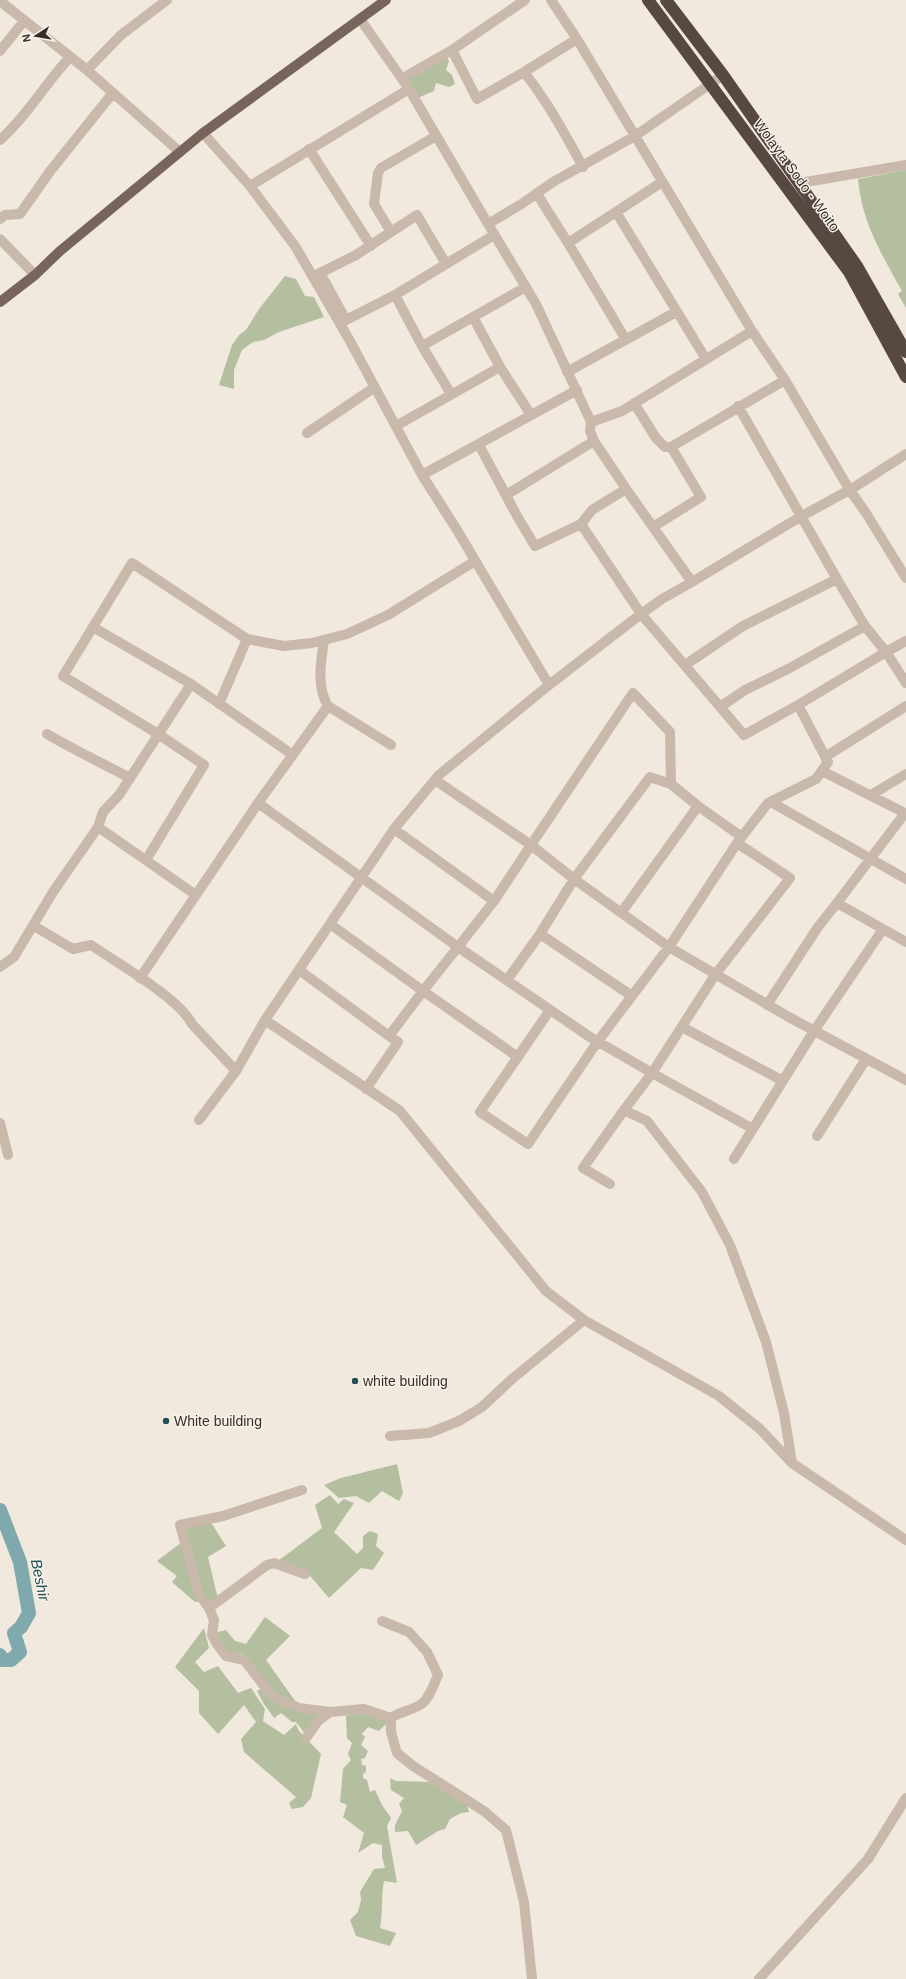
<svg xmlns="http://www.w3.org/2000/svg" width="906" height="1979" viewBox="0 0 906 1979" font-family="Arial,sans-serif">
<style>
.green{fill:#b4bf9f}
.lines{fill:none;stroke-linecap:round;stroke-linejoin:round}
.river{stroke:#7fa9ac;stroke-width:14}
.minor{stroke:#c8b9aa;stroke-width:10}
.major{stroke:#77655b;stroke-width:10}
.highway{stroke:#574841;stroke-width:12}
.poi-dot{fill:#215155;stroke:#f9f2ea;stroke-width:1.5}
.labels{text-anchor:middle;stroke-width:3;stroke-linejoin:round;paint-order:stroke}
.street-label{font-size:14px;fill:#362e29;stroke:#f9f2ea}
.poi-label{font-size:14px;fill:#362e29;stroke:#f9f2ea;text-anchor:start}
.water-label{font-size:15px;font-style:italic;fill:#215155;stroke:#f9f2ea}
</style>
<rect width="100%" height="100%" fill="#f1e8de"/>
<path class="green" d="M446,55L449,61L446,70L452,75L455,84L449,87L436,83L434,91L420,97L413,96L405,81Z
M906,170V308L898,294L902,291C881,253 862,223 858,179Z
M285,276L296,279L305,296L314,297L324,317L279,332L264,340L253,342L242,350L234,370V389L219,385L232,345L239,335L246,330L259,309Z
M397,1464L403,1493L399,1501L382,1491L369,1503L356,1496L339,1498L324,1485L341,1478Z
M330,1495L338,1504L344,1499L354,1503L334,1532L357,1554L363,1548V1536L370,1531L378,1534L376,1546L384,1553L373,1570L361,1568L329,1598L305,1570L278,1561L322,1528L315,1505Z
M210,1521L226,1546L208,1557L218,1599L210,1605L200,1594L182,1527Z
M182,1542L201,1602H195L172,1582L177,1576L157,1561Z
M265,1617L290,1636L266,1660L298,1705L272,1694L243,1654L228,1653L214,1633L226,1630L235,1641L246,1644Z
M204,1628L209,1648L195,1662L204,1672L218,1666L238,1693L251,1688L265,1709L263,1721L284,1735L296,1724L299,1731L321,1754L311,1798L303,1807L292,1809L289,1803L296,1797L244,1752L241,1739L256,1722L244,1705L218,1734L199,1713V1691L175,1667Z
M262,1688L325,1714L306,1735L296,1722H292L281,1713L274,1718L264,1704L257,1691Z
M364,1712L385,1717L387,1723L379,1731L368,1727L362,1734L365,1737L361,1745L368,1751L365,1758L361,1759L362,1765L366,1766V1772L363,1774V1778L367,1780L370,1792L375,1790L382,1805L391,1818L387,1826L397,1883L384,1881C381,1897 383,1912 380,1928L396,1933L390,1946L356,1936L350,1920L358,1912L361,1900L360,1892L374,1869L385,1868L382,1857V1845L373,1843L358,1853L364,1833L343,1817L347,1805L340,1802L343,1769L351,1760L348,1754L352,1743L347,1738L346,1716Z
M390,1778L396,1781L431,1782L466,1801L469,1812L461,1813L450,1819L445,1829L438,1831L416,1845L408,1831L395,1832V1825L402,1811L399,1804L404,1798L391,1790Z"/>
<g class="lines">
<path class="river" d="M0,1510L20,1562L29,1613L21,1627L14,1633L20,1652L11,1660H3L0,1655"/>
<path class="minor" d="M551,0L577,39L752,331L785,380L849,489L866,513L906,578
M0,1L87,70L180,152
M360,19L409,89L488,224
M577,39L524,72C547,101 565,134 583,167
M452,50L477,99L524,72
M0,51L24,21
M87,70L121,35L167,0
M723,75L635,136L553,182L523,203L488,224L536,304L591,422L622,411L752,331
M403,78L452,50L525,0
M203,133L250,186L295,246L350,341L422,475L457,530L549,685L439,775L394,829
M0,140C27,116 45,84 70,57
M309,149L371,246
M800,183L906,165
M250,186L409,89
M537,194L568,243
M616,212L662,182
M0,219L5,215L20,214L51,170L112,94
M391,232L417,215L446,264
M0,239L35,275
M320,273L356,255L391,232L374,204L378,173L381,168L436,136
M314,276L320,273L346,320L395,295L422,346L524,288
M395,295L494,235
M473,317L500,367L531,415
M626,340L568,243L616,212L706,359
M422,346L451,394
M567,372L676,312
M634,403L656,438L665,447H671L785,380
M738,406L837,579
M591,422L590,431L594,441L631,496L692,582L800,517L853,488L906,454
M396,426L500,367
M307,433L375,387
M479,445L517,516L535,546L581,524L641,614L662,599L692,582
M422,475L577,390
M506,495L594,441
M581,524L592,510L626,489
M653,527L701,497L671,447
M93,627L191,684
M324,640C321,662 316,686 328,706L391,745
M685,665L743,626L837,579L865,626
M549,685L641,614L744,735L798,705L828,762L816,779L768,803L737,843
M219,704L247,639L284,646L312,643L347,634L388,615L475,561
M798,705L886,652L906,683
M720,707L745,690L788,669L865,626L886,652L906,641
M47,734C74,750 102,763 130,778
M825,757L906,706
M822,771L905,813L837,903L906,942
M435,780L531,845L633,693L670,732L671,784L698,806L621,913
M871,795L906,774
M771,802L906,879
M258,803L458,947L423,991L518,1057
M698,806L742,837
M98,827L196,895
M146,860L204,765L158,734L63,676L132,563L247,639
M494,901L531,845L574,879L669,947L787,1016L906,1080
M330,924L423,991L389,1036L398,1042L366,1089
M34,926L73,949L91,945C117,963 179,998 192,1024L236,1071
M540,934L574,879L650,777L671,784
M0,967L14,957L53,892L98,827L103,812L119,795L191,684L293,755
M299,970L389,1036
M140,978L258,803L328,706
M507,980L540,934L632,996
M767,1005L818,927L837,903
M550,1010L480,1112L528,1144L598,1041L669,947L737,843L790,878L715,975L652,1073L753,1129
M265,1020L394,829L494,901L458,947L590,1037L652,1073L624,1110L647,1121L702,1192L730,1245L766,1342L784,1413L792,1463
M682,1027L783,1081
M199,1120L236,1071L265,1020L400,1111L546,1291L584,1320L719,1396L760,1429L792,1463L906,1540
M0,1123L8,1155
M817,1136L866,1059
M734,1159L814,1031L883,929
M610,1184L583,1168L624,1110
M390,1436L429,1433L459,1421L482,1407L512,1379L584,1320
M302,1490L223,1516L180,1525L199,1594L209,1608L214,1620L212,1635L217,1644L226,1656L244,1660L272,1696L299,1708L330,1712L364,1709L391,1718V1732L397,1753L413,1766L484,1811L506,1830L524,1902L532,1979
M209,1608L267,1565L274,1563L305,1574
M382,1621L409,1632L427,1652L438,1675C434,1684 429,1700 420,1705C410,1711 401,1711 391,1718
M306,1738L318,1721L330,1712
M759,1979L868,1859L906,1798"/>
<path class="major" d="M0,302L35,275L60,251L203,133L386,0"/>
<path class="highway" d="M648,0L849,272L906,377
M666,0L723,75L857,266L906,352"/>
</g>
<g class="poi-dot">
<circle cx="355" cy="1381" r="4"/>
<circle cx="166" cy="1421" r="4"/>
</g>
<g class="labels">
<g class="street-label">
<text transform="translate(797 175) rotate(54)" y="5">Wolayta Sodo - Woito</text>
</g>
<g class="poi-label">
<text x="363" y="1386">white building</text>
<text x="174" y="1426">White building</text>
</g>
<g class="water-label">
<text transform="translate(40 1580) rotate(78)" y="5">Beshir</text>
</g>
</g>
<g transform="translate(36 36) rotate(258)" stroke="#f9f2ea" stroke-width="3" paint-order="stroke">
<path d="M0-3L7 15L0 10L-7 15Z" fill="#362e29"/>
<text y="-6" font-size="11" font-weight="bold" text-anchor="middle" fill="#362e29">N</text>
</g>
</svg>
